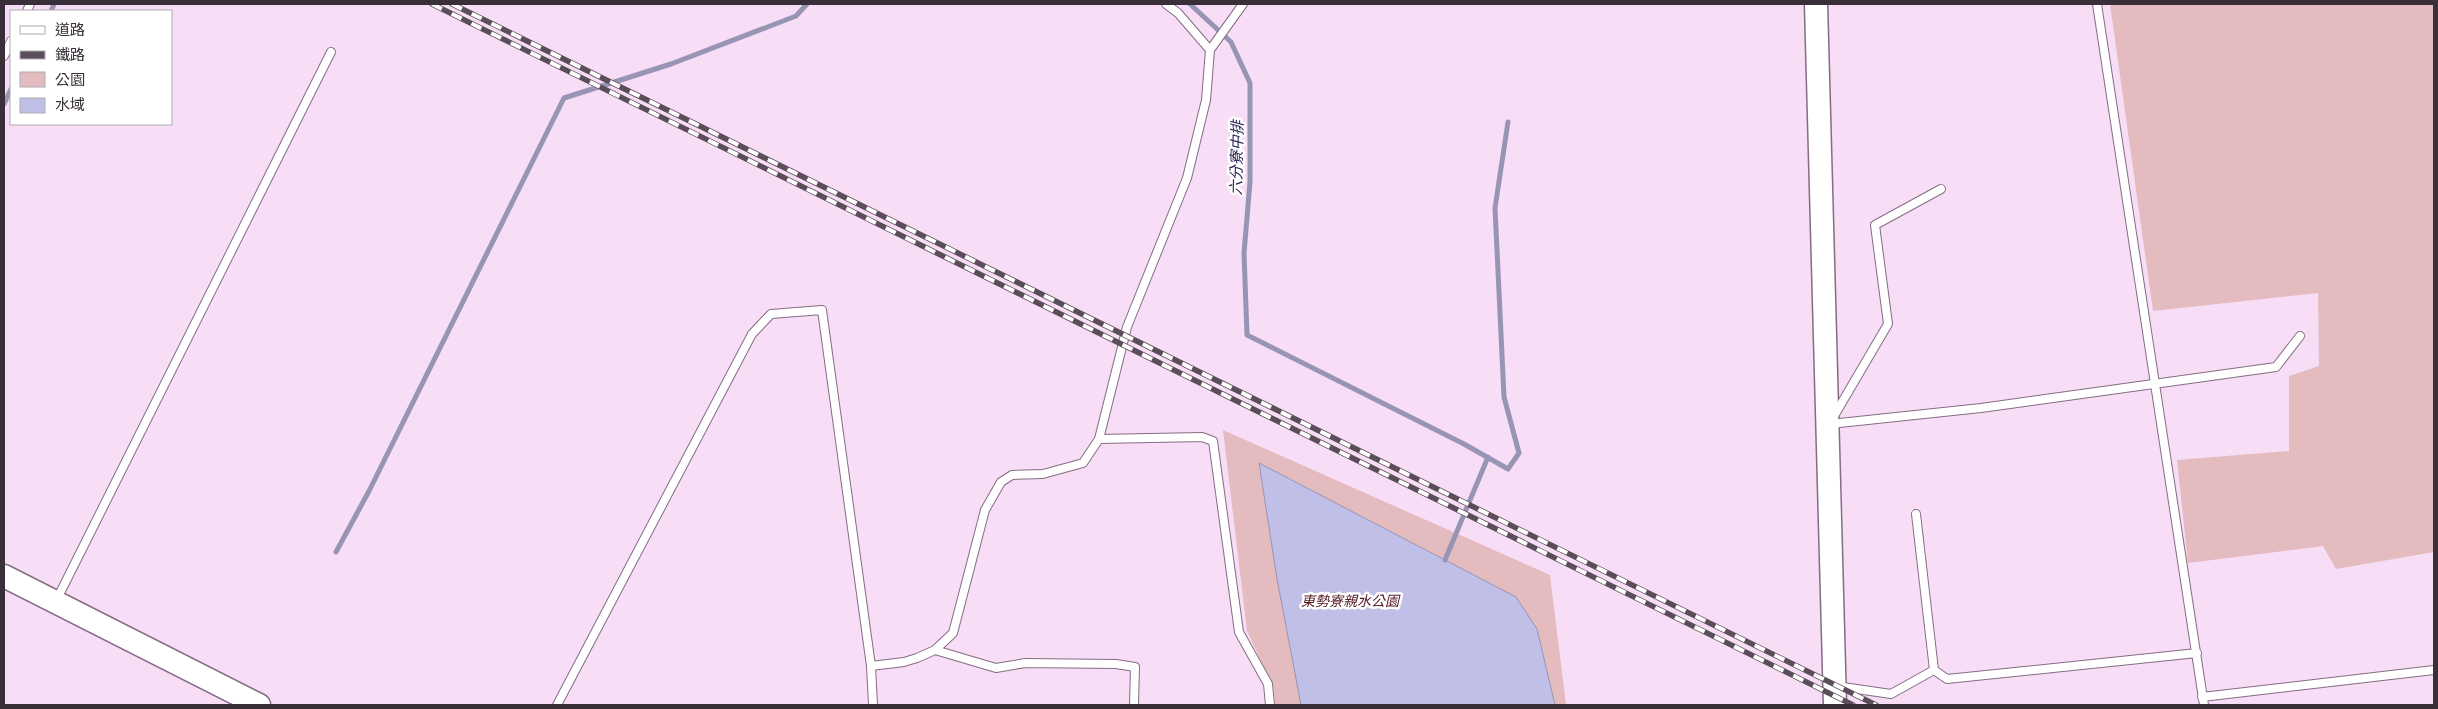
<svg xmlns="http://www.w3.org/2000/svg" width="2438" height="709" viewBox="0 0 2438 709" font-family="Merriweather,'Noto Sans TC',serif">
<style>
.green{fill:#e4bcc0}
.water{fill:#c0bfe7;stroke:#9894b3}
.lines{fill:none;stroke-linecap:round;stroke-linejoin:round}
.stream{stroke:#9894b3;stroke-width:5}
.lane-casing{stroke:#846d82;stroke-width:10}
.secondary-casing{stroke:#846d82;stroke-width:25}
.lane{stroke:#fff;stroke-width:8}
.secondary{stroke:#fff;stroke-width:22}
.rail-casing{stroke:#5b4e5a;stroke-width:5.5}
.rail{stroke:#fff;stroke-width:4;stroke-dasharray:11;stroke-linecap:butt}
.labels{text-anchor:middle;stroke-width:5;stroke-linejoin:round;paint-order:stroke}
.park-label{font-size:14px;font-style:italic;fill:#541a26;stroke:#fff}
.water-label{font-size:15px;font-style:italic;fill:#2c2758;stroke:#fff}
</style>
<rect width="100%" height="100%" fill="#f7ddf5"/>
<path class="green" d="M2110,4H2434V552L2336,569L2323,546L2188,563L2177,460L2289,451V376L2319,366L2318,293L2153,311Z
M1223,430L1550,575L1566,705H1275L1274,689L1247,631Z"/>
<path class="water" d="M1259,463L1516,597L1537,629L1555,705H1301L1277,579Z"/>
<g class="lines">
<path class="stream" d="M1190,4L1231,42L1250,83V182L1244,253L1247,335L1464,444L1508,469L1519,453L1504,397L1495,208L1508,122
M51,11L54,4
M4,104L11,89
M336,552L369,491L564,98L671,64L796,16L807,4
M1445,560L1488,457"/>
<defs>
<path id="lane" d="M2097,4L2204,705
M27,11L30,4
M1210,50L1243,4
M4,56L11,41
M1834,416L1888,324L1875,225L1941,189
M1830,424L1981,408L2276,367L2300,336
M1099,439L1127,327L1187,178L1206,100L1210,50L1178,13L1166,4
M1916,514L1934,670
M56,601L331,52
M935,650L996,668L1025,663L1116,664L1135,667L1134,705
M871,666L904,662L917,658L935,650L953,633L985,510L1001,482L1012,475L1043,474L1083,463L1099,439L1202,437L1213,441L1239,632L1268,684L1270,705
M1836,686L1891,694L1934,670L1947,679L2197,653
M2202,697L2434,670
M557,705L752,334L771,314L822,310L871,666L873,705"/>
<path id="secondary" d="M1816,4L1835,705
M4,576L259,705"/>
</defs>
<use href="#lane" class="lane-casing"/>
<use href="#secondary" class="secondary-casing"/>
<use href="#lane" class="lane"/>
<use href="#secondary" class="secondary"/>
<defs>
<path id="rail" d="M432,4L1853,705
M452,4L1876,705"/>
</defs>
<use href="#rail" class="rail-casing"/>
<use href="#rail" class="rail"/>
</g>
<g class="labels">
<g class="park-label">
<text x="1350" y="606">東勢寮親水公園</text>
</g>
<g class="water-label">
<text transform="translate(1237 158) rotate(-89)" y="5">六分寮中排</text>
</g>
</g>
<rect width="2438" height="709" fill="none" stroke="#392f39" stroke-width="10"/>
<rect x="10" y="10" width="162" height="115" fill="#ffffff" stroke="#b0acb0"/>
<rect x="20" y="26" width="25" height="8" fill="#ffffff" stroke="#b0acb0"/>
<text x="55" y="35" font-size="15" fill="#392f39">道路</text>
<rect x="20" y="51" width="25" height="8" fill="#5b4e5a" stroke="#b0acb0"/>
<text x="55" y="60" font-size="15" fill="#392f39">鐵路</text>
<rect x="20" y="72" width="25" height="15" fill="#e4bcc0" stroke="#b0acb0"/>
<text x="55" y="85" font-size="15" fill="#392f39">公園</text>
<rect x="20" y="98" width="25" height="15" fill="#c0bfe7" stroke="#b0acb0"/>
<text x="55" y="110" font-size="15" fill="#392f39">水域</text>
</svg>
